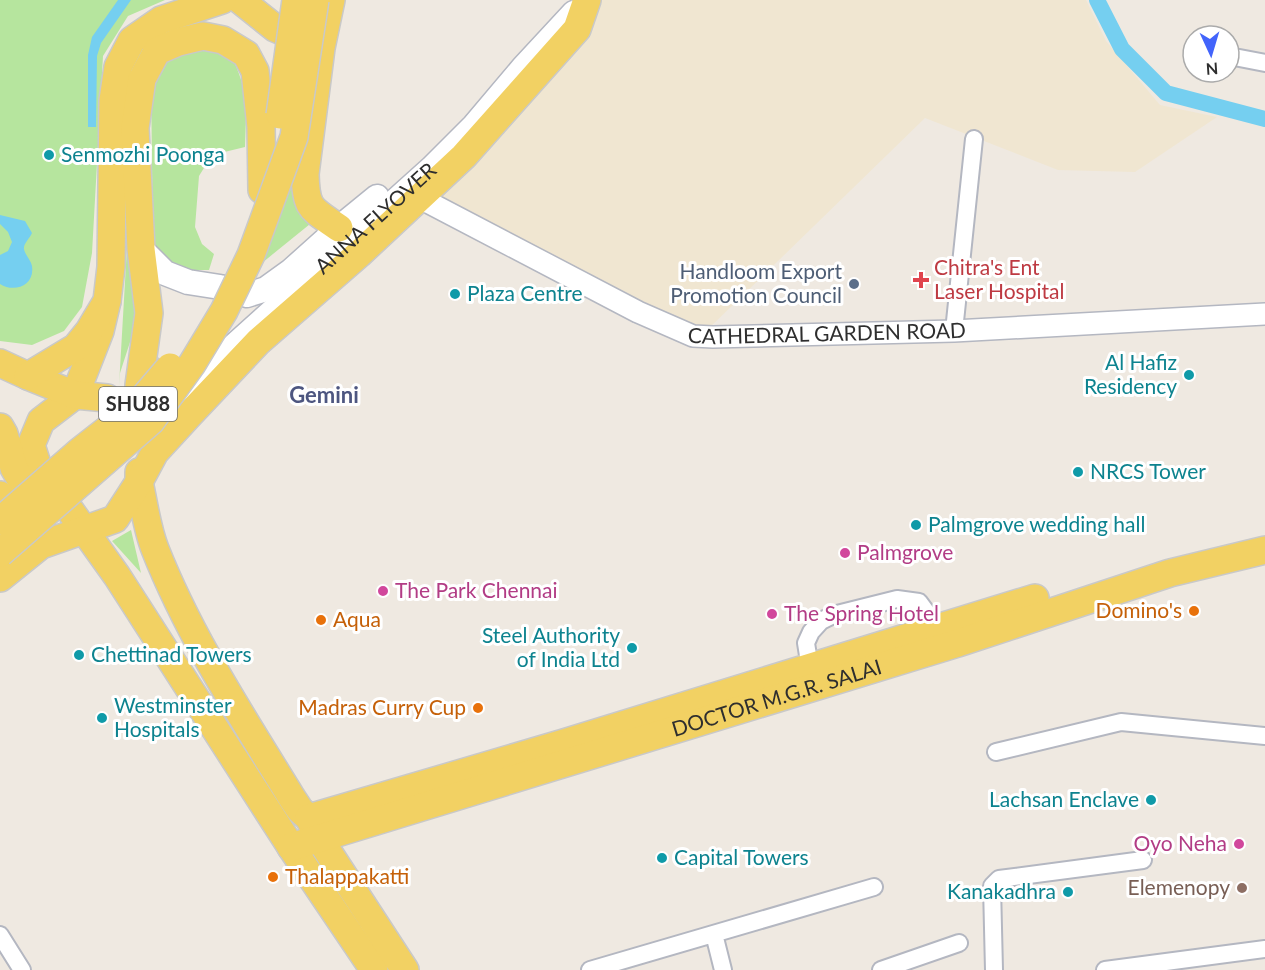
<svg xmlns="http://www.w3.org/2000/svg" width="1265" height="970" viewBox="0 0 1265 970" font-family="Lato,sans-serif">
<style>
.education{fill:#f0e6d1}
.green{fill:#b6e59e}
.water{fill:#75cff0}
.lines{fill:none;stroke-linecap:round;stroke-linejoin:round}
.canal{stroke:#75cff0;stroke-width:16}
.minor-casing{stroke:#b4b7c1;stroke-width:20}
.tertiary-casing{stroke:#b4b7c1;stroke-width:24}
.secondary-casing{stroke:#b4b7c1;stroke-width:27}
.primary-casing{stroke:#c9c9c9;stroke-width:30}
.minor{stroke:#fff;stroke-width:16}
.tertiary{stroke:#fff;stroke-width:21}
.secondary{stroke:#fff;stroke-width:24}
.primary{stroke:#f2d163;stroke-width:27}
.primary-bridge-casing{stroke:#c9c9c9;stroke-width:30;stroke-linecap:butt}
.primary-bridge{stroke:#f2d163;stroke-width:27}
.culture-dot{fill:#0f9aa8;stroke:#fff;stroke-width:2}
.health-dot{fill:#e0444e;stroke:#fff;stroke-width:2}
.service-dot{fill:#5c6f8a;stroke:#fff;stroke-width:2}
.hotel-dot{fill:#d1479c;stroke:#fff;stroke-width:2}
.food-dot{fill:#e8710a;stroke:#fff;stroke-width:2}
.education-dot{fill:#8d6e63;stroke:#fff;stroke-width:2}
.labels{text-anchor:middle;stroke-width:6;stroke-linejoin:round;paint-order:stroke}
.shield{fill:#fff;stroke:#6d6d6d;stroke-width:1.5}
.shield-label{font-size:20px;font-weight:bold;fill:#2e2e2e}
.culture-label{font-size:21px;fill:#0d838f;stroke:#fff;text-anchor:start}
.street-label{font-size:21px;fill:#2e2e2e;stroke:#fff}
.health-label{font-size:21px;fill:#be3a42;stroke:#fff;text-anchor:start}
.service-label{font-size:21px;fill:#4e5e75;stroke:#fff;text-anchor:end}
.hotel-label{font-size:21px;fill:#b23c85;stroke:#fff;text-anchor:start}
.food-label{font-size:21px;fill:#c56008;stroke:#fff;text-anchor:end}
.education-label{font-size:21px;fill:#785e54;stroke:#fff;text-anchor:end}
.neighbourhood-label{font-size:22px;font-weight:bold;fill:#4d5680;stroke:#fff}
</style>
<rect width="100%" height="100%" fill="#efe9e1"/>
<path class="education" d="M591,0H1086L1106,41L1160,105L1217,117L1135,172L1058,170L925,118L703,334L436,195Z"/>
<path class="green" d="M0,0H165L128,16L103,56L92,253L82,307L64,331L32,345L0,341Z
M209,49L232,58C249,91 246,111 245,147L212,155L199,176L195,227L202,244L214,254L209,270H170L153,247L151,82L163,63L187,50Z
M291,169L315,220L252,271Z
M132,242L143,302L120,373L119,386L127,247Z
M131,530L141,573L112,541Z"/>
<path class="water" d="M118,0H131L101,43L97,56L96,127H88V55L92,37Z
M0,215L25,221L32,233C30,238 23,244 24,249C25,255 31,260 32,266C35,286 14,293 0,284V255L8,251L12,242L8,232L0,224Z"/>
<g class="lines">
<path class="canal" d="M1097,0L1122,49L1166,93L1265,119"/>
<defs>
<path id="minor" d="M1229,56L1265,63
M954,331L974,139
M810,668L806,643L811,632L821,621L833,615L897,599L919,602L939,629
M996,752L1121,722L1265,736
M714,934L723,970
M0,935L22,970
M590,970L874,887
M881,970L959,943
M994,970L992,886L999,879L1143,860
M1105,970L1265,949"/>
<g id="tertiary">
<path id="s1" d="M420,198L638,312L693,336L713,337L954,331L1265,314"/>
</g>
<g id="secondary">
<path d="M141,249L165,273L188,282L220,287L247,295L266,289L291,271L339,228L377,197"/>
<path id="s2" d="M175,399L432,168L474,126L523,68L574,13"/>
</g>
<g id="primary">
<path d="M240,0L275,28L312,44"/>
<path d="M331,0L321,48L305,174C306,210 311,208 339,228"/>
<path d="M107,301L100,331L75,395L41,421L31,445L37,464L117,576L291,847L374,970"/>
<path d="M0,363L28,376L75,395L107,398L141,431"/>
<path d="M28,376L76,347L89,331L107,301L111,267L113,100L118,67L132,40L161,20L222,0"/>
<path d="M140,419L139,385L149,313L141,249L135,128L142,79L157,51L178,42L203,36L223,40L246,54L255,71L261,127L262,190"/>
<path d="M0,427L4,434L14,468L41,514"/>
<path d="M139,472V482C144,504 147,529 155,549C190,638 243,718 292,798L300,810L309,818L319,838L405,970"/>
<path d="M0,495L28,529"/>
<path d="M0,578L41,545L115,519L139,482L155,452L189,415L258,342L359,254L464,156L577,29L587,0"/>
<path d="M309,818L564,743L1035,598"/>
<path id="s3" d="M291,847L958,643L1170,573L1265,550"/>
</g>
</defs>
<use href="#minor" class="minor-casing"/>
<use href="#tertiary" class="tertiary-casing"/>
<use href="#secondary" class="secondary-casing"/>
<use href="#primary" class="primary-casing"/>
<use href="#minor" class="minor"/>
<use href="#tertiary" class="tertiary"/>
<use href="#secondary" class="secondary"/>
<use href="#primary" class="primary"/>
<defs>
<path id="primary-bridge" d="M280,115L296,0
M0,521L80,451L135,408L170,367
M0,553L151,421L192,364L224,311L251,255L294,137L315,0"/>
</defs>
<use href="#primary-bridge" class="primary-bridge-casing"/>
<use href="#primary-bridge" class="primary-bridge"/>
</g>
<g class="culture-dot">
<circle cx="49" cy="155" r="6"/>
<circle cx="455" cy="294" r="6"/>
<circle cx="1189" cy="375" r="6"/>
<circle cx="1078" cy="472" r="6"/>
<circle cx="916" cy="525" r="6"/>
<circle cx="632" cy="648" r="6"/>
<circle cx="79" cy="655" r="6"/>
<circle cx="102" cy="718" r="6"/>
<circle cx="1151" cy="800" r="6"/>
<circle cx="662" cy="858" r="6"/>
<circle cx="1068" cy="892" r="6"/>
</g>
<path class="health-dot" d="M918 271h6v6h6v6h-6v6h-6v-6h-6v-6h6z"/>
<circle class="service-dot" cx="854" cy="284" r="6"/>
<g class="hotel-dot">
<circle cx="845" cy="553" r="6"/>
<circle cx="383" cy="591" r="6"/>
<circle cx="772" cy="614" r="6"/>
<circle cx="1239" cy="844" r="6"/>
</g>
<g class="food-dot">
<circle cx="1194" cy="611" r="6"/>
<circle cx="321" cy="620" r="6"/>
<circle cx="478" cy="708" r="6"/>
<circle cx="273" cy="877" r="6"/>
</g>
<circle class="education-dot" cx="1242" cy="888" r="6"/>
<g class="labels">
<rect class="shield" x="99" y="387" width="78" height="34" rx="4.5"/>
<g class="shield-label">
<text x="138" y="411">SHU88</text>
</g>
<g class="culture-label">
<text x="61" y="162">Senmozhi Poonga</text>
<text x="467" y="301">Plaza Centre</text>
<text x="1177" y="370" text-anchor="end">Al Hafiz<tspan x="1177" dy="24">Residency</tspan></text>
<text x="1090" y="479">NRCS Tower</text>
<text x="928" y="532">Palmgrove wedding hall</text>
<text x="620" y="643" text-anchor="end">Steel Authority<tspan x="620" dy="24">of India Ltd</tspan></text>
<text x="91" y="662">Chettinad Towers</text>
<text x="114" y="713">Westminster<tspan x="114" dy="24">Hospitals</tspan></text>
<text x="1139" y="807" text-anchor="end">Lachsan Enclave</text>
<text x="674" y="865">Capital Towers</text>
<text x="1056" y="899" text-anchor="end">Kanakadhra</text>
</g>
<g class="street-label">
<text dy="7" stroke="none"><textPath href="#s2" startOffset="270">ANNA FLYOVER</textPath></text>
<text dy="7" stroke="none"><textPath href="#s1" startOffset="440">CATHEDRAL GARDEN ROAD</textPath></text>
<text dy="7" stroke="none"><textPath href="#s3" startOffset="508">DOCTOR M.G.R. SALAI</textPath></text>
</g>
<g class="health-label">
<text x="934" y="275">Chitra's Ent<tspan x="934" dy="24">Laser Hospital</tspan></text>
</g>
<g class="service-label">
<text x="842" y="279">Handloom Export<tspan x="842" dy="24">Promotion Council</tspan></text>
</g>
<g class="hotel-label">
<text x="857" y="560">Palmgrove</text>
<text x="395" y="598">The Park Chennai</text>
<text x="784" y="621">The Spring Hotel</text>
<text x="1227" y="851" text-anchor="end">Oyo Neha</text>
</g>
<g class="food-label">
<text x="1182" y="618">Domino's</text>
<text x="333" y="627" text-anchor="start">Aqua</text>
<text x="466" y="715">Madras Curry Cup</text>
<text x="285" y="884" text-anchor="start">Thalappakatti</text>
</g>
<g class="education-label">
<text x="1230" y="895">Elemenopy</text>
</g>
<g class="neighbourhood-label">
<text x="324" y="403">Gemini</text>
</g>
</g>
<g transform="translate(1211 54) rotate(176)"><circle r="28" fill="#ffffff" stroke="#ababab" stroke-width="1.5"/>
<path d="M0-4.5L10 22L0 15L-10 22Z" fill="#4264fb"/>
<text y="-9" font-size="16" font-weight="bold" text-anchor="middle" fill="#2e2e2e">N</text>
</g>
</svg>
